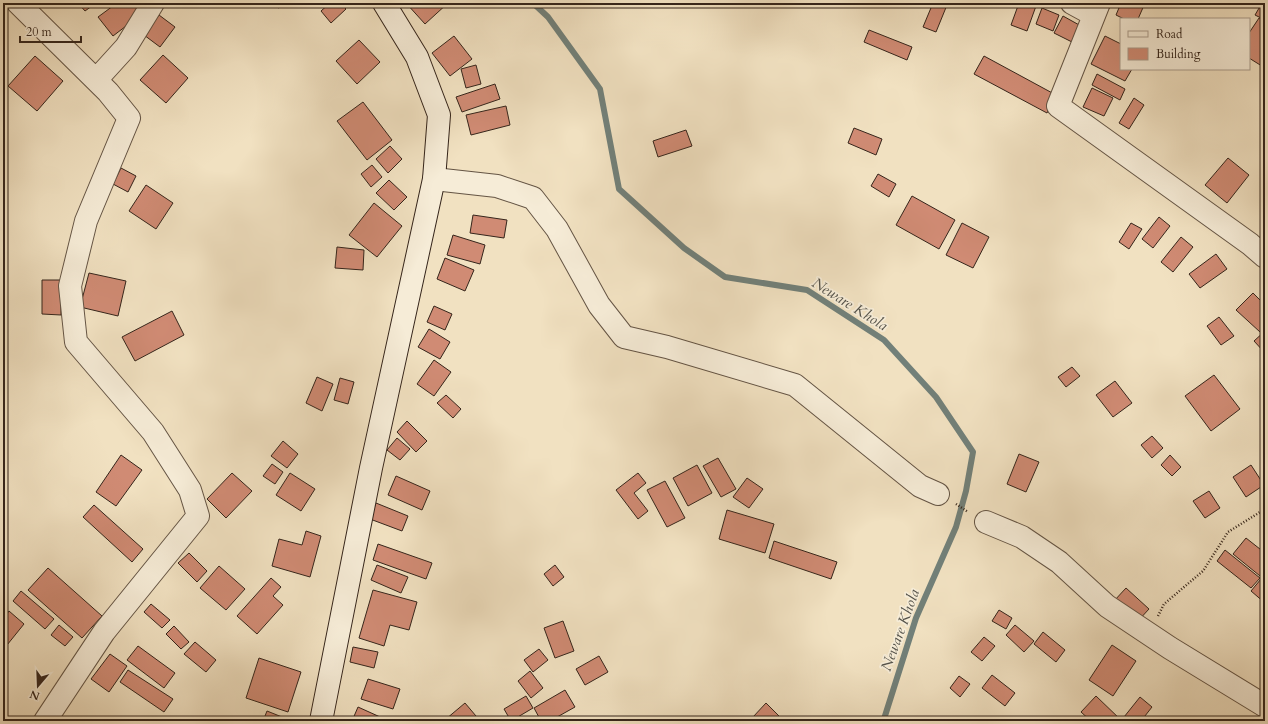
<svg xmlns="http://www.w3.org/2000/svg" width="1268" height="724" viewBox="0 0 1268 724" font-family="Cardo,serif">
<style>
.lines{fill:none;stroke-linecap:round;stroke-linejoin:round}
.stream{stroke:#728079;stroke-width:6}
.building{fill:#d08b74;stroke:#35251b}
.street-casing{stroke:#645444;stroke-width:24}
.secondary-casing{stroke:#35251b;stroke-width:24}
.path{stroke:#35251b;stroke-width:2.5;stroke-dasharray:1 2;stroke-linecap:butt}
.street{stroke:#f6ecd7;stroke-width:22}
.secondary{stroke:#f6ecd7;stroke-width:22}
.labels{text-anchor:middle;stroke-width:3.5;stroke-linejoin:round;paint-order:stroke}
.water-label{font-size:15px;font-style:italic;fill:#54524a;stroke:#f6ecd7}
</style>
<rect width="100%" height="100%" fill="#f1e1c1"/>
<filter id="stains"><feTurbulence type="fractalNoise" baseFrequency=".005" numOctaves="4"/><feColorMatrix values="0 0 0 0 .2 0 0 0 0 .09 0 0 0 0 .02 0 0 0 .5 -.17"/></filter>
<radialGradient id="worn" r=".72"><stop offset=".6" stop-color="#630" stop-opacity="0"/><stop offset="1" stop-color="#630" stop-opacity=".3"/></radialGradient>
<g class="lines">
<path class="stream" d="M533,3L548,17L600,89L619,189L684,248L725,277L807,290L884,340L936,397L973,452L966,491L956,527L916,618L884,719L882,721"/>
</g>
<path class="building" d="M78,3H96L85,11Z
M117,3H135L143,13L113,36L98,17Z
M276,3H288L278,8Z
M330,3H340L346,9L331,23L321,11Z
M406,3H448L425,24Z
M933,3H942L947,5L936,32L923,27Z
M1019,3H1029L1036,6L1027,31L1011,25Z
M1121,3H1145L1138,19H1124L1116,15Z
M1262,3H1265V20L1255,15Z
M1042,8L1059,15L1053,31L1036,24Z
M159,15L175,27L160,47L144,35Z
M1063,16L1081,26L1072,42L1054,33Z
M1259,18L1265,21V68L1249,58V33Z
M869,30L912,47L907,60L864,42Z
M454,36L472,59L450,76L432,53Z
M1105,36L1121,44V69H1132L1125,81L1091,64Z
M359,40L380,62L357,84L336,61Z
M163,55L188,78L166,103L140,80Z
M35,56L63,81L37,111L8,86Z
M984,56L1056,95L1047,113L974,74Z
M476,65L481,84L466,88L461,69Z
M1097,74L1125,89L1120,100L1092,85Z
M495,84L500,99L462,112L456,97Z
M1092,88L1113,98L1104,116L1083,107Z
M1134,98L1144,105L1129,129L1119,123Z
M363,102L392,140L367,160L337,121Z
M506,106L510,125L471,135L466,115Z
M854,128L882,139L876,155L848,143Z
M686,130L692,146L658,157L653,141Z
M390,146L402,159L388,173L376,159Z
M1228,158L1249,175L1227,203L1205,185Z
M372,165L382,177L371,187L361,174Z
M121,168L136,176L128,192L113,184Z
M878,174L896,184L889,197L871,186Z
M389,180L407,197L394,210L376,193Z
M146,185L173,203L156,229L129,211Z
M912,196L955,220L939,249L896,225Z
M374,203L402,226L377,257L349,235Z
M473,215L507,220L504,238L470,233Z
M1159,217L1170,226L1153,248L1142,239Z
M962,223L989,237L973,268L946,255Z
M1131,223L1142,229L1129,249L1119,242Z
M453,235L485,245L480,264L447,255Z
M1181,237L1193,247L1173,272L1161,262Z
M337,247L364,250L363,270L335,268Z
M1216,254L1227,269L1200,288L1189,274Z
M445,258L474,270L465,291L437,279Z
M89,273L126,281L118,316L80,307Z
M42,280H61V315L42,314Z
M1253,293L1265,305V327L1260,332L1236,310Z
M434,306L452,314L445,330L427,322Z
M172,311L184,335L135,361L122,337Z
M1219,317L1234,336L1221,345L1207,326Z
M429,329L450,342L440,359L418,347Z
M1265,331V353L1254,341Z
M434,360L451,372L434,396L417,384Z
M1072,367L1080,376L1066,387L1058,377Z
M1214,375L1240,409L1211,431L1185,396Z
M317,377L333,384L322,411L306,403Z
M340,378L354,382L348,404L334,400Z
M1115,381L1132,403L1113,417L1096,395Z
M446,395L461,409L453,418L437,403Z
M407,421L427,441L416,452L397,432Z
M1152,436L1163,448L1152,458L1141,445Z
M397,438L410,449L400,460L387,450Z
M283,441L298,454L287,468L271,456Z
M1019,454L1039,462L1026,492L1007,484Z
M121,455L142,470L116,506L96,492Z
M1170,455L1181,467L1172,476L1161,465Z
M718,458L736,489L721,497L703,466Z
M272,464L283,472L275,484L263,476Z
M697,465L712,493L688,506L673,478Z
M1251,465L1264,485L1246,497L1233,477Z
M232,473L252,491L226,518L207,499Z
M290,473L315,489L301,511L276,495Z
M638,473L646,483L634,493L648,511L638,519L616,490Z
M396,476L430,491L422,510L388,495Z
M747,478L763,489L749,508L733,497Z
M665,481L685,518L667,527L647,490Z
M1209,491L1220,508L1205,518L1193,501Z
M376,503L408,516L402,531L370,519Z
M94,505L143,549L132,562L83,517Z
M727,510L774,524L765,553L719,539Z
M306,531L321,536L310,577L272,566L279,539L302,545Z
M1246,538L1265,553V580L1233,554Z
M774,541L837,562L831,579L769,558Z
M378,544L432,563L426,579L373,560Z
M1225,550L1260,578L1251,588L1217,561Z
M189,553L207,571L197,582L178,563Z
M377,565L408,577L401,593L371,580Z
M555,565L564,577L553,586L544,574Z
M219,566L245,589L226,610L200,588Z
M48,568L102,616L82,638L28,590Z
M271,578L281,587L273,596L283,605L257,634L237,616Z
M1261,579L1265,582V603L1251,591Z
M1126,588L1149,609L1137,622L1114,601Z
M373,590L417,602L409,630L390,625L384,646L359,638Z
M21,591L54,619L45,629L13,601Z
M151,604L170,620L162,628L144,612Z
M999,610L1012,618L1006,629L992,621Z
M9,611L24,624L3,650V619Z
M563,621L574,651L555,658L544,628Z
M59,625L73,637L65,646L51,635Z
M1015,625L1034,641L1024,652L1006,635Z
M174,626L189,642L181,649L166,634Z
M1043,632L1065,650L1056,662L1034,644Z
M984,637L995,646L982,661L971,652Z
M195,642L216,660L206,672L184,654Z
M1112,645L1136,661L1113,696L1089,680Z
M138,646L175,673L164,688L127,660Z
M353,647L378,652L374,668L350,662Z
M539,649L548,660L533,672L524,660Z
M110,654L127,666L109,692L91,679Z
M599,656L608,672L585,685L576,669Z
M259,658L301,672L288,712L246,698Z
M128,670L173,699L164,712L120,682Z
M530,671L543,688L531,698L518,681Z
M992,675L1015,693L1005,706L982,688Z
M959,676L970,684L960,697L950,688Z
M368,679L400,689L393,709L361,699Z
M565,690L575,707L550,721H541L534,708Z
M526,696L533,708L511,721L504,709Z
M1096,696L1122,721H1091L1081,712Z
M1140,697L1152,707L1141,721H1128L1124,717Z
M465,703L476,716L470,721H448L446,719Z
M766,703L782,719L780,721H757L753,717Z
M358,707L389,721H352Z
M267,711L292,721H263Z"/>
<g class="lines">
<defs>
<path id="street" d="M18,3L108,92L129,118L86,221L70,286L76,342L153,432L190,490L198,516L104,632L45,721
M1072,3L1094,15
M1099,3L1058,106L1250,244L1265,257
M96,80L126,47L153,3
M434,179L497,186L533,198L557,229L599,305L624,337L667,347L795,385L920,486L938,494
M986,522L1022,537L1059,562L1107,606L1170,648L1265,706"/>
<path id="secondary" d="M321,721L371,468L434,179L439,115L417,57L384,3"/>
</defs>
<use href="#street" class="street-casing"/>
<use href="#secondary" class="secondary-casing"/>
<path class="path" d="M956,504L968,512
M1158,616L1164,604L1203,571L1228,532L1265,509"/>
<use href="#street" class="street"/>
<use href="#secondary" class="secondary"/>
</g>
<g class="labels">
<g class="water-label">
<text transform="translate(850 304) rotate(32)" y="5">Neware Khola</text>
<text transform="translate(900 630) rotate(-70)" y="5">Neware Khola</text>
</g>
</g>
<rect width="1268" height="724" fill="none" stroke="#f1e1c1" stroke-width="16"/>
<rect x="4" y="4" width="1260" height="716" fill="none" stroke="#35251b" stroke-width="2"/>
<rect x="8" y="8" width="1252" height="708" fill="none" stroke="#35251b"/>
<rect x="1120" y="18" width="130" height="52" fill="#f6ecd7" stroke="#a99c8c"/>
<rect x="1128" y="31" width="20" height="6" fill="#f6ecd7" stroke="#a99c8c"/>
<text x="1156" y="38" font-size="12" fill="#35251b">Road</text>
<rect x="1128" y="48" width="20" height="12" fill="#d08b74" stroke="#a99c8c"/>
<text x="1156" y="58" font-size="12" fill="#35251b">Building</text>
<g transform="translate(38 686) rotate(199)" stroke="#f6ecd7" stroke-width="3" paint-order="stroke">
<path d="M0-3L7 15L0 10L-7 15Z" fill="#35251b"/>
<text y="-6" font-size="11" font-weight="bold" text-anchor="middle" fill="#35251b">N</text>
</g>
<path d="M20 36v6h61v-6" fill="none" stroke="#35251b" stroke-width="2"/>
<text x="26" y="36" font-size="12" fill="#35251b" stroke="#f6ecd7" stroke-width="3" paint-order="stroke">20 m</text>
<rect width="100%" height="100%" filter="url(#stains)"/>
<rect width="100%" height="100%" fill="url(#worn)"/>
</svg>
